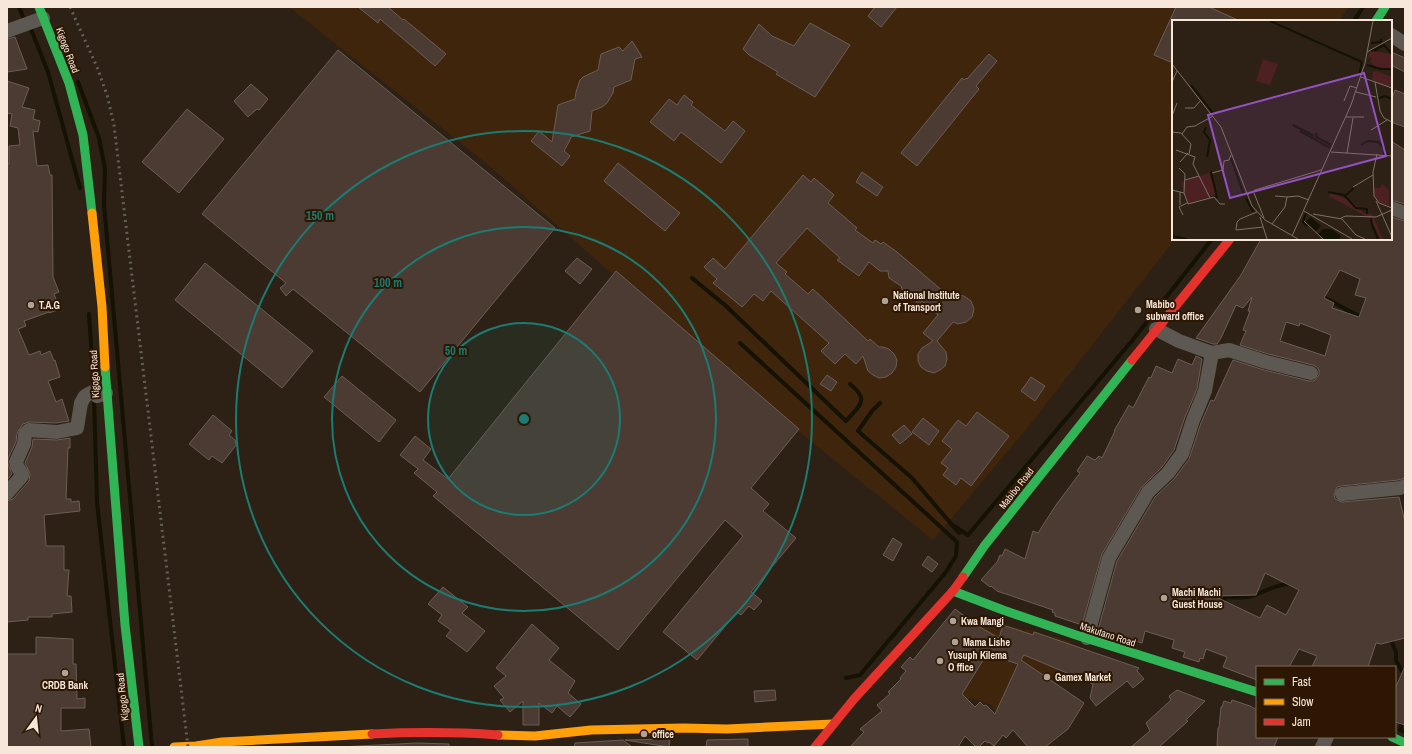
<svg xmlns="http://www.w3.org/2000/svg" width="1412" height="754" viewBox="0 0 1412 754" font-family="'Archivo Narrow',sans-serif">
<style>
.built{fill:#3f250b}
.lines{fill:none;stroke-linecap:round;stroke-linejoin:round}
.stream{stroke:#141203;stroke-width:4}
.building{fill:#4b3b32;stroke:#6a5e56;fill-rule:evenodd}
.street{stroke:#5d5852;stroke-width:14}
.fast{stroke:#30b455;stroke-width:9}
.slow{stroke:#ff9f0a;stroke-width:9}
.jam{stroke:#e5322d;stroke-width:9}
.rail{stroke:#655f59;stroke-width:3;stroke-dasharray:2 4;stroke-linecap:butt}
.ring{fill:none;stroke:#1b7c73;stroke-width:2}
.poi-dot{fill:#b0a295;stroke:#2d1703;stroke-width:1.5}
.labels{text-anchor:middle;stroke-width:4;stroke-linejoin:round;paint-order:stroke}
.street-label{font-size:10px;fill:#f6e7da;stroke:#2d1703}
.poi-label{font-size:10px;font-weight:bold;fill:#f6e7da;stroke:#2d1703;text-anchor:start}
.inset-river{fill:none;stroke:#141203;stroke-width:2}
.inset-road{fill:none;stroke:#7d7064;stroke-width:1}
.view{fill:#9451c4;fill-opacity:0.15;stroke:#9451c4;stroke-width:2}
.inset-edge{fill:none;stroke:#f6e7da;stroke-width:2}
.centre{fill:#1b7c73;stroke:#2d1703;stroke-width:2}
.ring-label{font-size:12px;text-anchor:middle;font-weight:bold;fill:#1b7c73;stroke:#2d1703;stroke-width:4;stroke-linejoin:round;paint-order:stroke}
</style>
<rect width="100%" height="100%" fill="#2d2115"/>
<path class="built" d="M289,7H1349L1339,21H1173V239H1175L1029,426L933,540L714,363L486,163Z
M980,615L993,619L996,620L994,623L1025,630H1030L1071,642L1066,659L1060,664L1031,720L996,713L992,705L970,698L960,703L938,683Z"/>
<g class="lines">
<path class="stream" d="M19,7L25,22
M1354,21L1363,7
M31,29L48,72L80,188
M78,82L99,138L105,169L104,204L152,747
M692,278L726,306L846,421C860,405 870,400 850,384
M1321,296C1336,303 1349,312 1364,318
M89,314L94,388
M740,343L957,542L956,556L946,572L860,675L846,678
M94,397L97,502L124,747
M880,403L872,411L858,431L912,478L959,533L951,524L968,535L1131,342L1212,239
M1222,601L1226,597C1234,597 1244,599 1252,596C1266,591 1276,584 1292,584
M1390,638L1396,652V661L1405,676
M1405,713L1400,730L1405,732"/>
</g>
<path class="building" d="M358,7H388L403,20L404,19L446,54L435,66L380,19L378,23Z
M875,7H897L881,27L868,16Z
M1176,7H1209L1240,21H1173V63L1154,55Z
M810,23L850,45L815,97L776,74L778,72L749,55L743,49L759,24L772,36L794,46Z
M15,37L27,69L7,72V39Z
M632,41L642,57L635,59L631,80L614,87L613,93L607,103L602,107L592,111L590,131L571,137L569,142L564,151L570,156L562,166L531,141L539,131L552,142L558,105L575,99L576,92L580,80L583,77L598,70L601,54L619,47L623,51Z
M338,50L555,228L420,392L293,289L286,296L280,288L286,283L202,214Z
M1391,52L1405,58V72L1391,65Z
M989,54L997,61L976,86L979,89L917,166L901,153L962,78L964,80L966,78L967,79Z
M7,81L29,88L22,107L35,110L33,119L40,121L38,132L33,131L37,166L48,165L50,175H52L53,277L59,292L54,294L60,309L49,313V312L24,321L26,326L18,329L29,355L40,351L41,355L50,351L54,361L55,360L60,377L48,381L56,402L62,399L69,421L56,423L29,422L23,424L17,433L16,442L8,459V464L12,474L7,480V164H9V146L20,145L18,128L10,126L12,114L7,113Z
M251,84L268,99L259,110L257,109L248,117L234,101Z
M1395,90L1405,94V127L1391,122V101Z
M684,95L693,102L691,105L725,131L733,121L745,131L721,163L681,132L674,141L650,122L669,99L677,105Z
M187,109L224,139L179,193L142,162Z
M1391,141L1405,150V204L1391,200Z
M618,163L680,213L665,231L604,181Z
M862,172L883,187L877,196L856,182Z
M803,175L811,182L814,178L834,195L828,203L857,228L855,230L873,243L875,240L881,244L883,242L897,252L951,298L956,295L964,296L971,301L974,309L972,317L966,322L958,324L953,322L937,341L946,352L947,359L945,366L940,370L934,373L927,371L921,367L918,361V354L922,348L933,341L923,333L938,315L922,301L918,306L914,292L906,293L902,289L901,286L889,278L888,271H880L869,262L859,276L837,260L840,258L807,228L776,263L787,272L785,274L808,294L813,289L868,341L870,339L879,347H883L889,349L894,354L897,360L896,367L892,373L886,377L879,378L873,375L868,371L863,356L856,364L845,354L835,364L821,351L829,343L771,291L763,301L754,294L742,307L713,283L717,279L704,267L713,258L725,269Z
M1391,217L1405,221V478L1398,480L1341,486L1337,487L1334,494L1335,499L1342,502L1399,497L1405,522V638L1381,644L1376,643L1368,667H1312L1317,656L1299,649L1289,667H1257V680L1223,667L1227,657L1206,649L1203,659L1200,658L1199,662L1183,657L1185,652L1172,648L1174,640L1145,631L1142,643L1098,630L1117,561L1155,497L1174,479L1189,459L1201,423L1211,400L1214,401L1233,360L1264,370L1309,381H1314L1319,375V370L1317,367L1313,365L1268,354L1240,345L1246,331L1243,330L1250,311H1248L1252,297L1243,308L1236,305L1221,338L1217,344H1213L1196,338L1241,275L1261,239H1391ZM1340,270L1360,279L1355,295L1366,298L1359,317L1332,308L1334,303L1324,298ZM1286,322L1299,326L1300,323L1331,335L1325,356L1280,341ZM1265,573L1299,590L1286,615L1267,605L1260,618L1214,596L1256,595Z
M577,258L592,269L580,284L565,271Z
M205,263L313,351L282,388L175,300Z
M616,271L799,429L751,488L769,504L763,511L796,538L751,592L762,601L754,610L749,606L741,615L737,612L697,660L663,632L743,536L725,520L618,650L433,496L437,492L414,473L418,469L400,455L415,436L431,449L423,460L448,479Z
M1196,356L1202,359L1197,389L1185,417L1174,450L1162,467L1141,488L1102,554L1082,625L1055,616V613L1052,612L1053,610L997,591L991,586L990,587L981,580L997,562L1000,555L1002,556L1005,549L1025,559L1033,531L1038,533L1056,505L1080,473L1077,471L1087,456L1095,460L1099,456L1102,458L1115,431H1114L1129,405L1133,408L1149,377L1151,378L1156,366L1172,373L1178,359L1192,365Z
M827,375L837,382L831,391L820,384Z
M342,376L396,420L379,442L324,397Z
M1031,377L1045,386L1035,401L1021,391Z
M977,412L1009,436L971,486L961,478L956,485L943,475L948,468L941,463L952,449L942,441L958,420L966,426Z
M213,415L232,431L229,435L236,441L235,443L237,444L222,463L212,456L209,460L189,444Z
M923,418L939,431L929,445L912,432Z
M904,425L912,434L900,444L892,435Z
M70,438V448H68L66,499H71V502L79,501L80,511L44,515L46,546H64V570H69L67,596H71L72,612L52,614V617H28V620L7,622V501L13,499L29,481L30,474L25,463L32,447L33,439L57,440Z
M893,538L902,544L893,561L883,555Z
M928,556L938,564L932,572L922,565Z
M443,587L468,607L462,613L485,631L467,652L446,636L451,630L438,621L442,615L428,604Z
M955,609L978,626L999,638L1003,625L1033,635L1034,632L1139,668L1137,671L1144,679L1133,688L1127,681L1096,706L1090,698L1093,684L1024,655L1021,660L1084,703L1068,729L1045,747H1028L1013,730L1006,738L1003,735L994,746L989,742L988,743L985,741L979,747H976L965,736L958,747H850L864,732L860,729L882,711L877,705L890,694L888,692L901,679L900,678L906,671L901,667L910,657L913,660ZM987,654L1018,664L995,714L986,705L984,706L980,702L975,707L962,694Z
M532,624L559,648L549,660L575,681L568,693L581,704L570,717L557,706L552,713L539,703V725H523V701L510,712L500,700L504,698L494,686L506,676L496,668Z
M36,637L73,639V664H76L77,699L85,698V708H61V731L89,729L91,747H7V654H36Z
M1405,666V725L1395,722V689Z
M775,690L776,700L755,702L754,691Z
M1177,690L1205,701L1186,720L1188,721L1159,747H1131L1150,731L1146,723L1171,700L1169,696Z
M1232,700L1250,706L1257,710V737H1278L1274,747H1217L1218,728H1219L1221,707H1222L1224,701L1231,703Z
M670,739L669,747L625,740Z
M748,739V747H706L707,740Z
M623,740L632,747H574L575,743Z
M417,743L449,744V747H339Z"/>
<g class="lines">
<path class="street" d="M7,31L43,18
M1391,35L1405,44
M1391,208L1405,213
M1156,329L1179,341L1212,353L1229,350L1266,362L1311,373
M7,493L22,476V474L17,466L16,462L24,444L25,434L29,430L57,432L77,428L81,403L85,396L94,391L97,396L106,393
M1342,494L1400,488L1405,486
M1087,638L1109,558L1148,492L1168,473L1182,454L1193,420L1205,391L1212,353
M1322,747L1327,737"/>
<path class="fast" d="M39,7L69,83L83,135L92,213
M1376,21L1385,7
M105,367L125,625L139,747
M963,577L985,545L1132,360
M953,591L1003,610L1079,636L1257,692
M1392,737L1405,743"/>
<path class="slow" d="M92,213L102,307L105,367
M498,735L535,736L591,730L683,728L727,729L833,724
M174,747L196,746L222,742L372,734"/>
<path class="jam" d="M1132,360L1230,239
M372,734C414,732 456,732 498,735
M815,747L854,699L953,591L963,577"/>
<path class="rail" d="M70,7L97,67L107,95L114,125L188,747"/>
</g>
<circle cx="524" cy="419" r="96" fill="#1b7c73" fill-opacity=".12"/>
<g class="ring">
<circle cx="524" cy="419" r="96"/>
<circle cx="524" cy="419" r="192"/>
<circle cx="524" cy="419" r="288"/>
</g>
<g class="poi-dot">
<circle cx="885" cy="301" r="4"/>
<circle cx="31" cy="305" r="4"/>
<circle cx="1138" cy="310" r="4"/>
<circle cx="1164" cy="598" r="4"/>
<circle cx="953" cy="621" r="4"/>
<circle cx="955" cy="642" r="4"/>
<circle cx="940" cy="661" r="4"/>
<circle cx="65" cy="673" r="4"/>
<circle cx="1047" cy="677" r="4"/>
<circle cx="644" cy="734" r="4"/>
</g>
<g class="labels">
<g class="street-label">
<text transform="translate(68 50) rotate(69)" y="4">Kigogo Road</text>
<text transform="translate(94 374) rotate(-93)" y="4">Kigogo Road</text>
<text transform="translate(1016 488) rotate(-52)" y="4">Mabibo Road</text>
<text transform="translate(1108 634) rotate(18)" y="4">Makutano Road</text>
<text transform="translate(122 697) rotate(-96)" y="4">Kigogo Road</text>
</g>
<g class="poi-label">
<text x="893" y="299">National Institute<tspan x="893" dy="12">of Transport</tspan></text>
<text x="1146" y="308">Mabibo<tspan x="1146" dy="12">subward office</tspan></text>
<text x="39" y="309">T.A.G</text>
<text x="1172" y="596">Machi Machi<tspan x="1172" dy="12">Guest House</tspan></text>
<text x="961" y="625">Kwa Mangi</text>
<text x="963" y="646">Mama Lishe</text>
<text x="948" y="659">Yusuph Kilema<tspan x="948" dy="12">O ffice</tspan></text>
<text x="1055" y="681">Gamex Market</text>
<text x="65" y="689" text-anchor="middle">CRDB Bank</text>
<text x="652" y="738">office</text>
</g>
</g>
<g transform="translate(1172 20)">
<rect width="220" height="220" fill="#2d2115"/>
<path d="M198,31L220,34V49L204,47L198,42L200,38L196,37ZM159,172L181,182L191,193L200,194L211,219H208L199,199L157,176Z" fill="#4d2023"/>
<path d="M210,164L217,170V186L206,182L202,176V168H208Z" fill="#4d2023"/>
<path d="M91,39L106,44L98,65L84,61ZM204,51L220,57L218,67L200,60L201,52ZM37,153L44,174L16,184L9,162Z" fill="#4d2023"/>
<path d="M139,197L149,206L143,212L133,202ZM151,209H159L169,216L167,219H152L146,214Z" fill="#141203"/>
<path class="inset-river" d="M98,1L190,42M199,23L209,22V19M199,31L210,25M202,31L212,25L220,34M195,45L209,49H220M187,55L190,42M19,65L41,93M207,78L213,76L220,79M121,105L142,116M34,107L32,112L38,120L35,137M128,111L158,128M145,113L144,117L159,125M189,125L196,121L206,122L213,129L212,134L216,135M59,138L72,175M39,151L45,178M156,172L172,175L184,188L195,189V194M173,176L182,168M74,178L81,192M134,193L131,202L135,206M199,198L200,205L206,219M0,216L15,219"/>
<path class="inset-road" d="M195,32L220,18M0,44L49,107L80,186L93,200L126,219M189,57L220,68M0,62L5,51M203,62L208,91L212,98L220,102M184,72L204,77M172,81L178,66L185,68M13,88H22L29,80M0,96L5,83M174,97H192M199,110L215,100M0,112L9,113L19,124L17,134M10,114L15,107L23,106L41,96M4,130L23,137L21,144L38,178M159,132L220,136M175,133L181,98M205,134L201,152L202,176L207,183L220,188M8,142L16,133M7,148L13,154L12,173L16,184L42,177L48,184H53M40,153L51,150L52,141L57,140L59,135M13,160L27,156M181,167L201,155M0,170L12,173M8,172V185M82,173L92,198M75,175L83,170L149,150M103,176L115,177M204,181L220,217M132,191L180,219M85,192L68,199L65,202L64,210L91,207M141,194L170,199L184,215L193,219M11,195L7,187L15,183M88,197L95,219M169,198L174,196L204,197L220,190M132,201L151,219M100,204L113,187L115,177L126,176L137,180M120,216L179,85L193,43L201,1"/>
<path class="view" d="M192,53L214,136L58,178L36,95Z"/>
<rect width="220" height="220" class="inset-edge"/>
</g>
<circle cx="524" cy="419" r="6" class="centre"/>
<g class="ring-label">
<text x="320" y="220">150 m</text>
<text x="388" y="287">100 m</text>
<text x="456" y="355">50 m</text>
</g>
<rect width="1412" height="754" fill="none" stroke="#f6e7da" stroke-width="16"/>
<rect x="1256" y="666" width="140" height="72" fill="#2d1703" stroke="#7d6a59"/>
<rect x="1264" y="679" width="20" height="6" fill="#30b455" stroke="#7d6a59"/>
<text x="1292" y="686" font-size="12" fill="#f6e7da">Fast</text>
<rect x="1264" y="699" width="20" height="6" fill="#ff9f0a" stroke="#7d6a59"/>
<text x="1292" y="706" font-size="12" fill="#f6e7da">Slow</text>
<rect x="1264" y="719" width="20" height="6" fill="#e5322d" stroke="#7d6a59"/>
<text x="1292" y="726" font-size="12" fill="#f6e7da">Jam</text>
<g transform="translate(36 718) rotate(15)" stroke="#2d1703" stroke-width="3" paint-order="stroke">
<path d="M0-3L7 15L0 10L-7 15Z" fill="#f6e7da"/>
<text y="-6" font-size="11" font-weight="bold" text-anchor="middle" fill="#f6e7da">N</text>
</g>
</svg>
